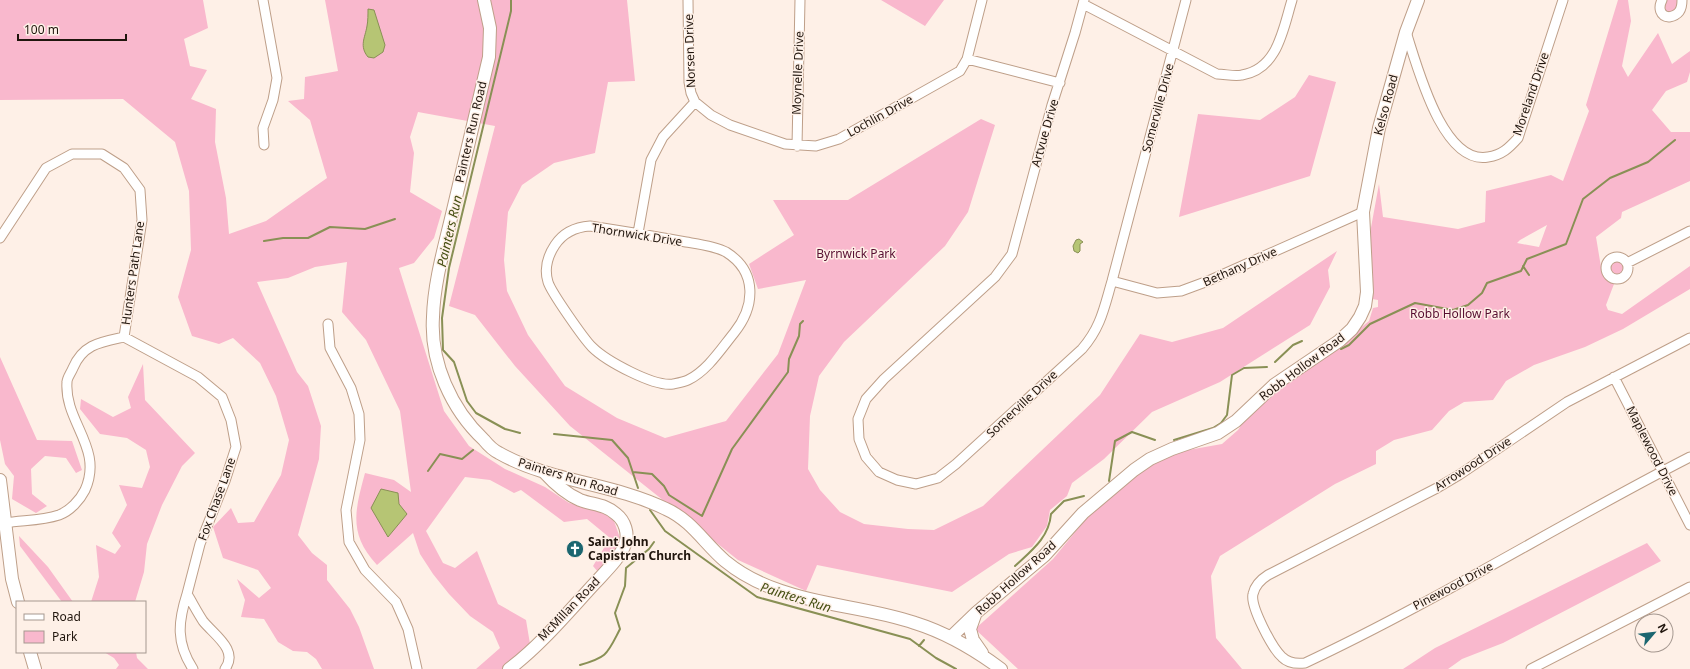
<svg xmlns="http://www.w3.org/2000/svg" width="1690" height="669" viewBox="0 0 1690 669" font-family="'Noto Sans',sans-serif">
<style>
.green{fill:#f9b8cd;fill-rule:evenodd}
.water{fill:#b6c574;stroke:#899055}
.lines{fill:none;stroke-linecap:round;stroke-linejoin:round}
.stream{stroke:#899055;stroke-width:2}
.street-casing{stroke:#be9f89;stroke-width:11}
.secondary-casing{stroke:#be9f89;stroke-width:14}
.street{stroke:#fff;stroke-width:9}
.secondary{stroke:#fff;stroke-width:12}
.labels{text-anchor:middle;stroke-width:3;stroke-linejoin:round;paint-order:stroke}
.street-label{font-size:12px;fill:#20150d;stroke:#fef0e7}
.park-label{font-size:12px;fill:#570d30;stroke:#fef0e7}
.poi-label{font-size:12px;font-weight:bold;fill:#20150d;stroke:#fef0e7;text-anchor:start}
.water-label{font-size:13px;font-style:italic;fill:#475014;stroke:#fef0e7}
</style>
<rect width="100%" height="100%" fill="#fef0e7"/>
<path class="green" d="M0,0H203L208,28L184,39L190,66L207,70L191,99L216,109L215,142L226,198L229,234L266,221L327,178L310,120L288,101L304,99L305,77L338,71L325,0H627L635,81L608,82L595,153L554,163L522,185L508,212L504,260L507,291L528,335L565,386L617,418L665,438L726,421L778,354L806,280L758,289L749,264L794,235L773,200H848L981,119L995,125L968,212L945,246L844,342L819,376L810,416L808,469L820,490L840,512L864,524L908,529L934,530L983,506L1100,395L1140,334L1172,342L1223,328L1337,251L1328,270L1330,287L1310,325L1220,382L1152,412L1104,459L1072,483L1067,496L1050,510L1047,526L1032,547L1009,554L952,592L817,565L806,591L738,560L570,426L515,366L475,315L449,306L495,126L418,112L410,137L414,153L410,192L442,211L434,238L414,263L399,268L444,411L469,446L505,469L545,487L569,503L600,509L614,521L620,538L617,549L598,572L593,566L610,538L587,519L564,522L521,490L514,493L490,480L465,477L426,531L443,563L455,568L477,551L498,604L526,620L530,644L503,669H476L500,648L493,632L470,616L449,594L433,574L420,554L413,533L377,565C348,534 355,510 365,473L394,480L411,492L400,411L366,340L342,312L347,262L315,267L288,278L257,282L297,372L308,386L321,426L319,459L298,535L312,553L327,565V580L350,609L359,627L374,669H322L316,659L307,652L293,651L278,642L264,619L241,617L245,600L237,579L259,598L271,588L258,570L223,558L213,527L231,508L238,523L254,522L281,475L289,440L276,396L260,363L233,338L219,344L192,336L178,297L191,250L189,191L175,142L123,99L0,100Z
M881,0H944L925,26Z
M1618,0H1628L1631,21L1622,66L1628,77L1658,33L1672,64L1690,51V72L1687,82L1666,91L1652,110L1671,132H1690V181L1622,212L1621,218L1596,237L1602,273L1614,284L1606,305L1608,310L1622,314L1690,266V289L1623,329L1585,347L1534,365L1506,381L1493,400L1464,402L1449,411L1432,430L1394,440L1376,451V464L1335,484L1220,556L1211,576L1216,638L1242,669H1018L975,629L1053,559L1095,508L1149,466L1177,452L1222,444L1238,430L1248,415L1278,388L1319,362L1369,321L1373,308L1378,307V300L1372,299L1370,233L1379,184L1383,217L1458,229L1485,222L1486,191L1551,175L1563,181L1589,111L1586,105ZM1547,225L1539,247L1517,243L1520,240Z
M1666,0H1677L1678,8L1673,14L1665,12L1664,3Z
M1309,75L1336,82L1310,176L1179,217L1198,114L1260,120L1295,97Z
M1610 268a7 7 0 1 1 14 0a7 7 0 1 1-14 0Z
M0,357L37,440L72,441L82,470L76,473L66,458L45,456L31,469L32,494L47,506L36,513L12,499L14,476L5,464L0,440Z
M143,364L145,400L195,453L182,466L162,505L147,544L144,572L135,602H91L99,577L96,545L115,554L121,546L112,533L127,505L119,485L142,488L150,467L146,450L127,438L100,434L80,409L81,399L113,417L131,408L128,397Z
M19,536L48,567L73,602H62L20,546Z
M1647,543L1661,561L1503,643L1462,659L1448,669H1403L1435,648Z
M104,652H136L137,658L148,669H116L119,665L114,658Z"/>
<path class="water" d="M368,9L374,10L385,45L383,52L374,58L368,57C359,46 365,38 367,26C368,21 368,14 368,9Z
M1079,239L1083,242L1080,244V251L1078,253L1074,251L1073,246L1076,240Z
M381,489L398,493L399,504L407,514L388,537L371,508Z"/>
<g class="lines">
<path class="stream" d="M511,0V11L449,268L442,318L443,350L454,362L467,401L476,413L505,429L520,433
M264,241L283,238H308L330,227L365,229L395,219
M1523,266L1529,275
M1341,349L1349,345L1370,324L1415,303L1453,310L1468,305L1482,293L1487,283L1521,271L1527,259L1566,244L1583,199L1610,178L1648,162L1675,140
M1275,362L1293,345L1302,341
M554,434L612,440L628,458L638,488
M1174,440L1213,428L1221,423L1227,415L1232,375L1244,368L1267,367
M428,471L440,454L462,459L473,450
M633,472L652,474L664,486L669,495L702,516L732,449L788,372L789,359L799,336L800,324L803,321
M1109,481L1115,441L1132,432L1155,440
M650,510L665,531L757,597L910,639L936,658L956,669
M1015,566C1031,551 1049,538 1051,514L1064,501L1084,496
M919,646L924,640
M580,665C608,657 607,654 620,629L615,613L625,586L626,568L649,549L654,542"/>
<defs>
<path id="street" d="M263,0L277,78L273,100L263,128L264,145
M688,0L689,82L691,93L695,102L711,115L730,125L785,144L816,146L839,139L960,71L967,59L1060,83
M1084,0L1075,33L1052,105L1012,254L995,277L884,379L866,399L858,419L859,439L866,457L879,472L897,480L916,484L938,478L956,464L1082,349C1101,327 1104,308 1112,281L1186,0
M1662,0C1658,8 1660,16 1669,17C1679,15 1682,10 1682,0
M1083,4L1217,74C1225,74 1235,77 1242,75C1278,69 1283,29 1292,0
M1406,32C1417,65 1442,165 1488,157C1502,155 1509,148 1518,138L1563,0
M967,59L982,0
M797,146L800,0
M590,226C622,231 654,236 686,242C698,244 715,246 726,252C758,272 755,307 734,333C721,349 707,371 688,380C684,382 678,383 673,384C654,387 606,361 592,347C584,339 551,292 548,282C544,269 547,257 555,245C563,233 576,227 590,226Z
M638,233L651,160L663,137L695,102
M0,238L46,168L72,154H102L124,168L140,190L142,220L124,337
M1606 268a11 11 0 1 1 22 0a11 11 0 1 1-22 0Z
M1627,263L1690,231
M1112,281L1157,293L1181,291L1208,281L1363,212
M328,324L330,348L351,388L359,414L360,440L346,510L349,542L365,570L396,602L408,629L417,669
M1690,338L1567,402L1459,475L1437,488L1268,575C1260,580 1255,585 1253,594C1250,606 1272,648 1282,657C1288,663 1297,664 1305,663C1437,601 1561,523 1690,457
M1614,377L1690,525
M5,523C23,520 41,521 59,515C70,511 80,500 85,490C104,448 64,422 67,382C67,378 71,373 73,368C83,344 101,342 124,337L198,377L222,397L231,420L236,447L225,481L200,544L187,594
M193,669C176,643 178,622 187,594C192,602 197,612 203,621C214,635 239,650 225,669
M1531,669L1690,587"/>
<path id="secondary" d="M484,0L490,28L489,57C477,108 465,159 453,210C445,245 434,281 433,317C430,362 451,409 484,440C488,445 493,450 499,453C550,482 613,483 666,509C691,520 705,544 725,561C742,575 760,584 781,591C824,606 871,608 915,623C947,633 974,649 1001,669
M0,480L12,579L18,602
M975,615L970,629L973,640L982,653
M951,637L977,612L1044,556L1083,513L1134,470L1150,459L1172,449L1218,433L1236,421L1274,385L1339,341L1352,329L1360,317L1365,306L1367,292L1363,212L1379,128L1406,32L1418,0
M30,652L35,669
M509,669C540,646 569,611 595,583C604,573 621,557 625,544C629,534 625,521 616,514C605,504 593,505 580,500C566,494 554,483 544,472"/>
</defs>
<use href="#street" class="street-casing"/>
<use href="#secondary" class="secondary-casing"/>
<use href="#street" class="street"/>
<use href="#secondary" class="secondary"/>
</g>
<defs>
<symbol id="church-disc" viewBox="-11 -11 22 22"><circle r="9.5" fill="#1b6670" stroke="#fef0e7"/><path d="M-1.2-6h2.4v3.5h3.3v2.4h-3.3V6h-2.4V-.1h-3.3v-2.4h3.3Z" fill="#fff"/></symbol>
</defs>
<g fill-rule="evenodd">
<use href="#church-disc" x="565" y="539" width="20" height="20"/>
</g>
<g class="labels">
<g class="street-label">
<text transform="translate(690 51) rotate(-92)" y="4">Norsen Drive</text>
<text transform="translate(798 73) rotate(-88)" y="4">Moynelle Drive</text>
<text transform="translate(1531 94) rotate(-71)" y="4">Moreland Drive</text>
<text transform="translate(1386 105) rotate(-75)" y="4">Kelso Road</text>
<text transform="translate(1158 108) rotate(-75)" y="4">Somerville Drive</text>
<text transform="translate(880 116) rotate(-29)" y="4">Lochlin Drive</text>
<text transform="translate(471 132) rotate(-77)" y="4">Painters Run Road</text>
<text transform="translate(1045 133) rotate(-74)" y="4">Artvue Drive</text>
<text transform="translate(637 235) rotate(9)" y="4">Thornwick Drive</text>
<text transform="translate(1240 267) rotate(-24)" y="4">Bethany Drive</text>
<text transform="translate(133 273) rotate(-82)" y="4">Hunters Path Lane</text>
<text transform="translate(1302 367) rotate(-37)" y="4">Robb Hollow Road</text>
<text transform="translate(1022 404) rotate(-43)" y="4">Somerville Drive</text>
<text transform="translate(1652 451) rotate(63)" y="4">Maplewood Drive</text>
<text transform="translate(1473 464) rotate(-33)" y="4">Arrowood Drive</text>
<text transform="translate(568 477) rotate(17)" y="4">Painters Run Road</text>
<text transform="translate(217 499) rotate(-70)" y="4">Fox Chase Lane</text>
<text transform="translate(1016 578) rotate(-42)" y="4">Robb Hollow Road</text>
<text transform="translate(1453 586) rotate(-28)" y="4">Pinewood Drive</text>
<text transform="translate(569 609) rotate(-46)" y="4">McMillan Road</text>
</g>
<g class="park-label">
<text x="856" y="258">Byrnwick Park</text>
<text x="1460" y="318">Robb Hollow Park</text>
</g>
<g class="poi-label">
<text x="588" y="546">Saint John<tspan x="588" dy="14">Capistran Church</tspan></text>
</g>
<g class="water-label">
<text transform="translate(449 231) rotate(-77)" y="5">Painters Run</text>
<text transform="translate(796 597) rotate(17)" y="5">Painters Run</text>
</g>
</g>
<rect x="16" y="601" width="130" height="52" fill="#fef0e7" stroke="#a59890"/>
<rect x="24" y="614" width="20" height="6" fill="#ffffff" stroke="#a59890"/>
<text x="52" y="621" font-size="12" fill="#20150d">Road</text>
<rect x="24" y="631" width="20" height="12" fill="#f9b8cd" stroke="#a59890"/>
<text x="52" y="641" font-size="12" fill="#20150d">Park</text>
<g transform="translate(1654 633) rotate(62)"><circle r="19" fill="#fef0e7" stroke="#a59890"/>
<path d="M0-3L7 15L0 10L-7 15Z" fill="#1b6670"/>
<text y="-6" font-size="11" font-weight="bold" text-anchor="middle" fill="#20150d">N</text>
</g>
<path d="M18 34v6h108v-6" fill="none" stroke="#20150d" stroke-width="2"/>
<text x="24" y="34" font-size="12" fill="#20150d" stroke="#fef0e7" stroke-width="3" paint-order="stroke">100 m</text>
</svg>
